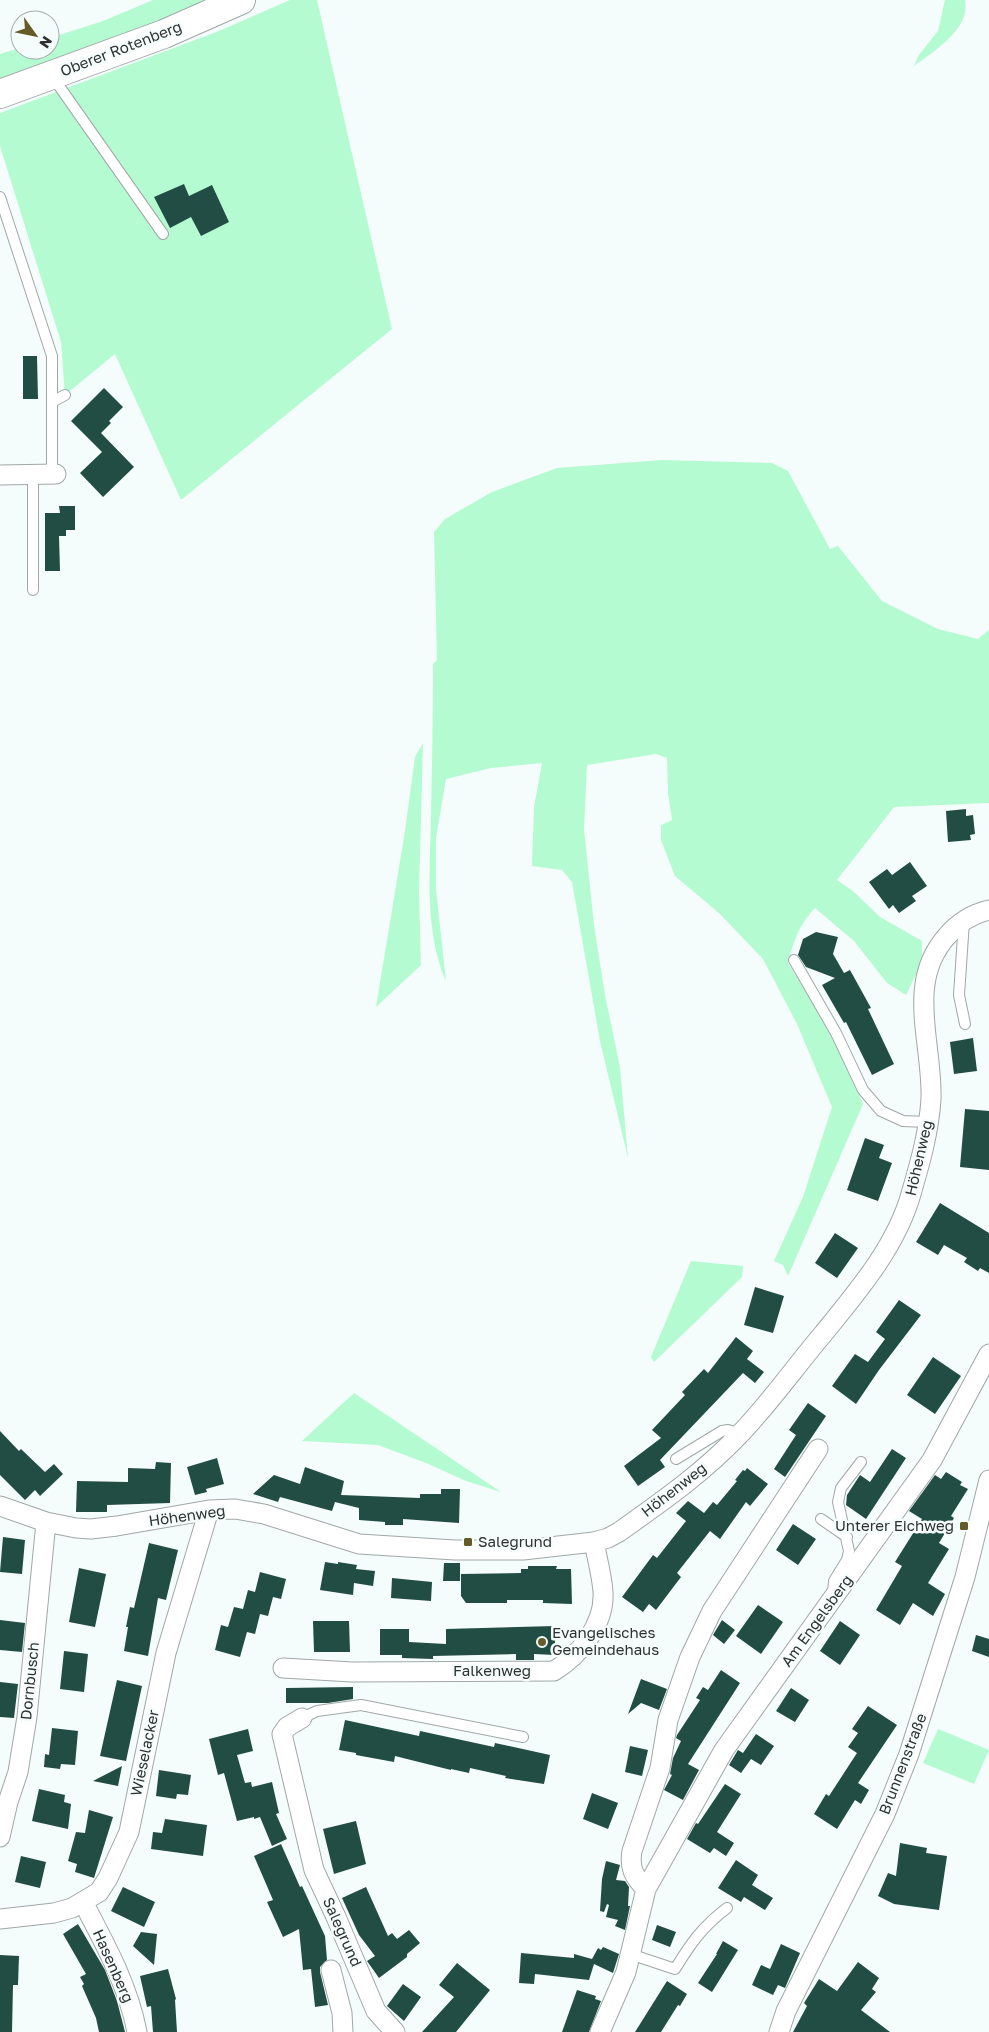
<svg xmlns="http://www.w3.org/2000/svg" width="989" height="2032" viewBox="0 0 989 2032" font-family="'Golos Text',sans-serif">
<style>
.green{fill:#b5fbd2}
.building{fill:#224d44}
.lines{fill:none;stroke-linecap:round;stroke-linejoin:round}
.lane-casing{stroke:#a1a7a7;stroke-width:12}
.street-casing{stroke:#a1a7a7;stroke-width:21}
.secondary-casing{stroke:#a1a7a7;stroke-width:30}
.lane{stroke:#fff;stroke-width:10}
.street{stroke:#fff;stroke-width:19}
.secondary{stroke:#fff;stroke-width:28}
.poi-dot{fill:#645b27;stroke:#f5fcfc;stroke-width:2}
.labels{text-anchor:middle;stroke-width:5;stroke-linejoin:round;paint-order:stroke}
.street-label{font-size:15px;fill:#2f3131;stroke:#f5fcfc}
.poi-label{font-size:15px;fill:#2f3131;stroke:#f5fcfc;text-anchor:start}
</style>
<rect width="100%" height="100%" fill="#f5fcfc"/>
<path class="green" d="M153,0H212L56,62L0,80V54L20,48V50H50V38L103,21Z
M290,0H317L392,329L181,500L115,354L65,395L61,342L0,146V113L219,31Z
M945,0H965C971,29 934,51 914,66L919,55L938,31Z
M662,460L772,463L788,471L830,549L838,546L882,601L938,629L978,639L989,630V803L894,807L837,880L853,891L880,917L922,941V962L906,995L887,983L854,941L815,908C799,925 794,940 788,963L832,1033L863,1104L788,1276L783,1265L774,1261L803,1197L832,1107L797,1024L763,959L720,914L675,876L661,840V825L672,820L668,793L667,758L656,754L587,765L584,829L594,925L605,995L620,1067L628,1158L600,1041L572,882L562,870L532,866L534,807L542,763L491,768L446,779L436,838V889L446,981C424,932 430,869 431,816C432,765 433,714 433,664L437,660L434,532L445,519L492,492L557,468Z
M423,743L419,893L421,965L376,1007L405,831L415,757Z
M691,1261L743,1266L742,1277L654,1362L651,1357Z
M354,1393L501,1492L466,1481L426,1463L378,1445L302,1441Z
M938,1729L989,1750L974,1784L923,1763Z"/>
<path class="building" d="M184,184L189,196L212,185L229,222L201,236L191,217L170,228L154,197Z
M23,356H37L38,399H23Z
M104,388L123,407L109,421L111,423L101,433L134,467L103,497L80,473L102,452L71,421Z
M59,506H75V530H66V536H59L60,571H45V513H60Z
M966,809V816L973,815L975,834L970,835L971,840L948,842L946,811Z
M910,862L927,886L912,896L916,901L899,913L893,905L889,909L869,882L887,869L892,875Z
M816,932L838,937L833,954L844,973L850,970L871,1008L868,1009L894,1064L872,1075L846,1022L844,1023L822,985L835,978L806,967L798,955L803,939Z
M973,1038L977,1071L954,1074L950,1042Z
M965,1109L989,1111V1170L960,1167Z
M865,1138L884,1145L879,1158L892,1163L878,1201L847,1190Z
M940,1203L989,1233V1273L980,1268L978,1271L964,1262L967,1258L944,1245L938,1255L916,1242Z
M835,1233L858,1248L837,1278L815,1263Z
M755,1287L784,1296L773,1333L744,1325Z
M899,1300L921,1315L879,1370L856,1404L832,1386L855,1354L868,1362L885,1339L876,1332Z
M736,1337L753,1351L747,1359L764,1372L755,1383L743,1373L660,1460L665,1467L638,1486L624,1466L661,1438L652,1430L685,1395L682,1392L704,1369L708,1373Z
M933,1357L961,1376L935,1414L907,1395Z
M808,1403L826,1416L785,1477L774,1469L796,1435L789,1430Z
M0,1431L19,1451L21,1449L45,1472L54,1464L63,1474L40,1496L35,1490L25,1500L0,1475Z
M892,1449L906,1458L866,1519L846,1505L847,1495L860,1475L870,1482Z
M217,1458L224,1484L206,1489L207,1492L195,1495L187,1467Z
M156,1462L171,1463L170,1503L107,1505V1512H76L77,1481L128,1482V1468L155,1469Z
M305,1467L344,1481L341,1495L420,1498V1494H441V1489H460L459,1523L403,1519V1525H385V1522L359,1520V1508L335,1502L332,1511L280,1497L278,1502L253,1494L274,1475L300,1484Z
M747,1468L768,1484L750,1506L746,1502L720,1539L710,1531L677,1573L681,1577L656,1610L649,1604L643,1612L622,1597L653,1555L657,1558L686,1521L676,1513L688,1501L704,1513L713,1502L717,1505L737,1481L735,1480L743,1470L745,1471Z
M946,1472L962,1482L960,1485L968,1489L951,1516L954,1518L939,1543L949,1549L928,1583L945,1594L933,1616L913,1603L900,1625L876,1610L902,1566L895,1562L922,1519L909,1511L935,1475L941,1479Z
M793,1524L816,1539L798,1565L776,1550Z
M3,1537L25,1540L22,1574L0,1572Z
M149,1543L178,1550L166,1600L158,1598L148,1656L124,1651L128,1627H126L130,1607L134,1608Z
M325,1562L338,1564V1562L357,1565L356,1569L375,1571L373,1586L354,1583L353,1595L320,1590Z
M444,1563H460V1581H443Z
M528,1566H557L556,1569H571L572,1604L543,1603V1600H507V1603H466L461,1596V1574L521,1573V1569H528Z
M79,1568L106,1574L95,1627L69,1622Z
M260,1572L286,1579L281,1599L273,1597L268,1616L260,1614L255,1634L247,1632L240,1657L215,1650L221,1625L228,1627L234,1607L243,1609L248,1590L255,1592Z
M392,1578L432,1582L431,1601L391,1598Z
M758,1605L783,1622L761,1654L736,1636Z
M0,1620L25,1623L22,1652L0,1650Z
M722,1620L735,1630L724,1644L713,1635Z
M313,1621H349L350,1652H314Z
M840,1621L860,1635L840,1665L820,1651Z
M555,1626V1655L534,1654V1660H516V1654L433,1656V1659L402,1658V1655H380V1629H409V1642L446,1644V1629Z
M976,1635L989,1639V1657L972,1651Z
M64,1651L88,1654L84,1692L60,1689Z
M721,1670L740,1683L688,1764L699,1770L683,1800L664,1790L672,1775L670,1774L673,1758L681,1741L676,1738L677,1735L700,1700L696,1698L703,1687L708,1690Z
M641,1679L667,1689L664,1697L659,1710L641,1703L628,1714Z
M117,1680L142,1686L126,1761L100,1756Z
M0,1682L18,1684L14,1718L0,1717Z
M353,1687V1699L328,1703H286V1688Z
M791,1688L809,1700L795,1722L776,1711Z
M868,1706L897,1725L858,1783L869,1790L861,1804L855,1800L837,1829L814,1814L826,1794L829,1796L857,1753L848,1747L858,1733L852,1729Z
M345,1720L419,1736L420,1731L494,1747L495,1743L550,1755L544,1784L505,1778L506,1776L470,1768L469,1773L451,1769V1770L395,1756L394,1762L356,1755V1753L339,1750Z
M52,1728L78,1731L75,1765L61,1764L60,1769L44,1767L45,1754L49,1755Z
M248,1729L253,1751L237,1755L245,1783L251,1782L252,1787L272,1782L279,1813L276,1814L287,1839L272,1846L260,1817L254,1819V1817L237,1821L224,1773L218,1775L209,1739Z
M756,1734L774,1746L761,1765L751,1759L741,1773L729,1765L738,1750L743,1753Z
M630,1746L648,1750L642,1776L625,1772Z
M122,1766L118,1786L93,1781Z
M159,1770L191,1775L188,1795L177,1794L176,1799L156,1796Z
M725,1784L741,1794L717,1832L734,1843L726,1856L714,1848L710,1853L687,1839L696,1823L698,1824Z
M39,1789L65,1795L64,1802L71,1804L68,1829L32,1821Z
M592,1793L618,1803L608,1829L583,1819Z
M89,1810L113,1817L94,1878L75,1872L77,1864L68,1861L76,1832L85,1833Z
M165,1819L207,1825L203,1856L151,1849L153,1832L162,1833Z
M356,1821L366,1864L334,1874L323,1829Z
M900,1843L927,1848L926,1853L947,1856L939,1910L894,1904L878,1896L888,1873L896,1876Z
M281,1844L300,1887L302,1886L325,1936L327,1960L320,1967V1972L328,2005L315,2007L311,1969L303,1970L299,1929L283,1937L267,1902L273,1900L254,1856Z
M21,1856L46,1862L40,1888L15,1882Z
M736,1860L758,1875L752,1885L773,1898L765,1910L744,1897L741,1902L718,1888Z
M606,1861L620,1865L616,1880L625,1881L629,1887L628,1906H630L625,1930L615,1926L618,1920L606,1917L609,1905L607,1904L604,1912L600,1911L602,1879Z
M123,1887L155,1902L144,1927L111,1911Z
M366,1887L388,1936L392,1933L397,1939L409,1930L420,1943L407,1954V1957L379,1978L367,1961L375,1956L359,1935L342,1898Z
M78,1924L105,1970L117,2001L125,2032H99L96,2018L82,1986L84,1984L80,1977L86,1974L63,1934Z
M657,1925L676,1932L670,1947L652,1940Z
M141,1932L157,1934L154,1965L133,1946Z
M723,1941L738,1950L712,1992L698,1983L717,1954H716Z
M781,1944L800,1953L785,1988L778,1985L773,1995L752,1985L761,1965L770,1969Z
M603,1947L619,1954L613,1973L594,1964L589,1980L535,1974L534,1984L519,1983L521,1953L574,1958V1954L592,1959L598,1948L601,1950Z
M0,1955L19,1956L18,1985H13L12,2032H0Z
M858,1962L879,1978L872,1989L876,1992L861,2010L890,2032H793L807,2006L804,2003L819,1979L837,1991Z
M457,1963L490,1990L456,2032H422L454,1997L439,1985Z
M168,1969L176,1999L175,2000L177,2032H153L151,2006L147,2007L140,1976Z
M667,1981L687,1994L680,2006L678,2005L661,2032H635Z
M403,1984L421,1997L404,2021L387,2006Z
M577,1990L596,1996L595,1999L601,2001L589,2032H562Z"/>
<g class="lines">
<defs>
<path id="lane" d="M52,76L163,234
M0,197L52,356V474
M52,402L65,395
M33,475V590
M964,921L959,995L965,1024
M794,960L836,1033L863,1090L881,1111L903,1121L927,1122
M676,1459L722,1431L728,1430L740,1434
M821,1519L847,1537
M833,1592L834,1581L847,1560L849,1551L838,1502L841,1488L861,1462
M302,1718L317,1711L361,1705L523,1737
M630,1954L675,1969C691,1943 702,1927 727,1908"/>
<path id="street" d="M0,475L56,474
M0,1506L46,1522L76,1528L91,1529L117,1526L209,1510L235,1509L264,1514L359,1544L455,1550H523L594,1542L608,1538L619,1532C661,1502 703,1473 739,1435C769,1404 795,1367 823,1334C857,1292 896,1247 911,1194C920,1163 929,1132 931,1099C933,1043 905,983 947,936C958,923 972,914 989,910
M283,1668L352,1672L554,1671C580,1655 605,1624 603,1592C602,1576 597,1558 594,1542
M302,1718L287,1727L282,1734L314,1870L336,1917L376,2011L395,2032
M0,1837L8,1802L18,1772L27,1717L46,1522
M646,1889C634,1877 629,1868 632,1851L660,1768L668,1720L690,1657L712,1611L818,1449
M83,1902C105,1944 128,1985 137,2032
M0,1919L54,1913L72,1908L99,1892L108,1878L129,1832L166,1653L209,1510
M331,1970L342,2013L343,2032
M600,2032L626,1972L646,1889L724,1750L932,1460L989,1354
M779,2032L786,2011L885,1814L909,1754L965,1577L989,1480"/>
<path id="secondary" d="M0,94L164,34L241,0"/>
</defs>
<use href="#lane" class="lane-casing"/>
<use href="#street" class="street-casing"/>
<use href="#secondary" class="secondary-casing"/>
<use href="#lane" class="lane"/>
<use href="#street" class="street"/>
<use href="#secondary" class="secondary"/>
</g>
<g class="poi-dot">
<rect x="959" y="1521" width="10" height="10" rx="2.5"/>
<rect x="463" y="1537" width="10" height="10" rx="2.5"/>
<circle cx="542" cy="1642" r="5"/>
</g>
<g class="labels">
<g class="street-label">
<text transform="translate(121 49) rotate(-21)" y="5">Oberer Rotenberg</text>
<text transform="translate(919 1158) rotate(-77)" y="5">Höhenweg</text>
<text transform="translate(674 1490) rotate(-38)" y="5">Höhenweg</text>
<text transform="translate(187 1516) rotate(-8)" y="5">Höhenweg</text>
<text transform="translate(817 1621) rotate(-54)" y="5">Am Engelsberg</text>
<text x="492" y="1676">Falkenweg</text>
<text transform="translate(30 1681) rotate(-84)" y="5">Dornbusch</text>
<text transform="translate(145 1753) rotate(-78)" y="5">Wieselacker</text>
<text transform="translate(903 1764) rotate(-69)" y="5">Brunnenstraße</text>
<text transform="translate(342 1932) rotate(66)" y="5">Salegrund</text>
<text transform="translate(113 1966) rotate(66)" y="5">Hasenberg</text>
</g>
<g class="poi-label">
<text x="954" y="1531" text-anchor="end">Unterer Eichweg</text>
<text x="478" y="1547">Salegrund</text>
<text x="552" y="1638">Evangelisches<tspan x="552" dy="17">Gemeindehaus</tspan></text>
</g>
</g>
<g transform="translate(35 35) rotate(123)"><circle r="24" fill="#f5fcfc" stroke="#a6abab"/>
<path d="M0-4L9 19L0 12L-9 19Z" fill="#645b27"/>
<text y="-8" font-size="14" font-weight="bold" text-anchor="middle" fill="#2f3131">N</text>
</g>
</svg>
